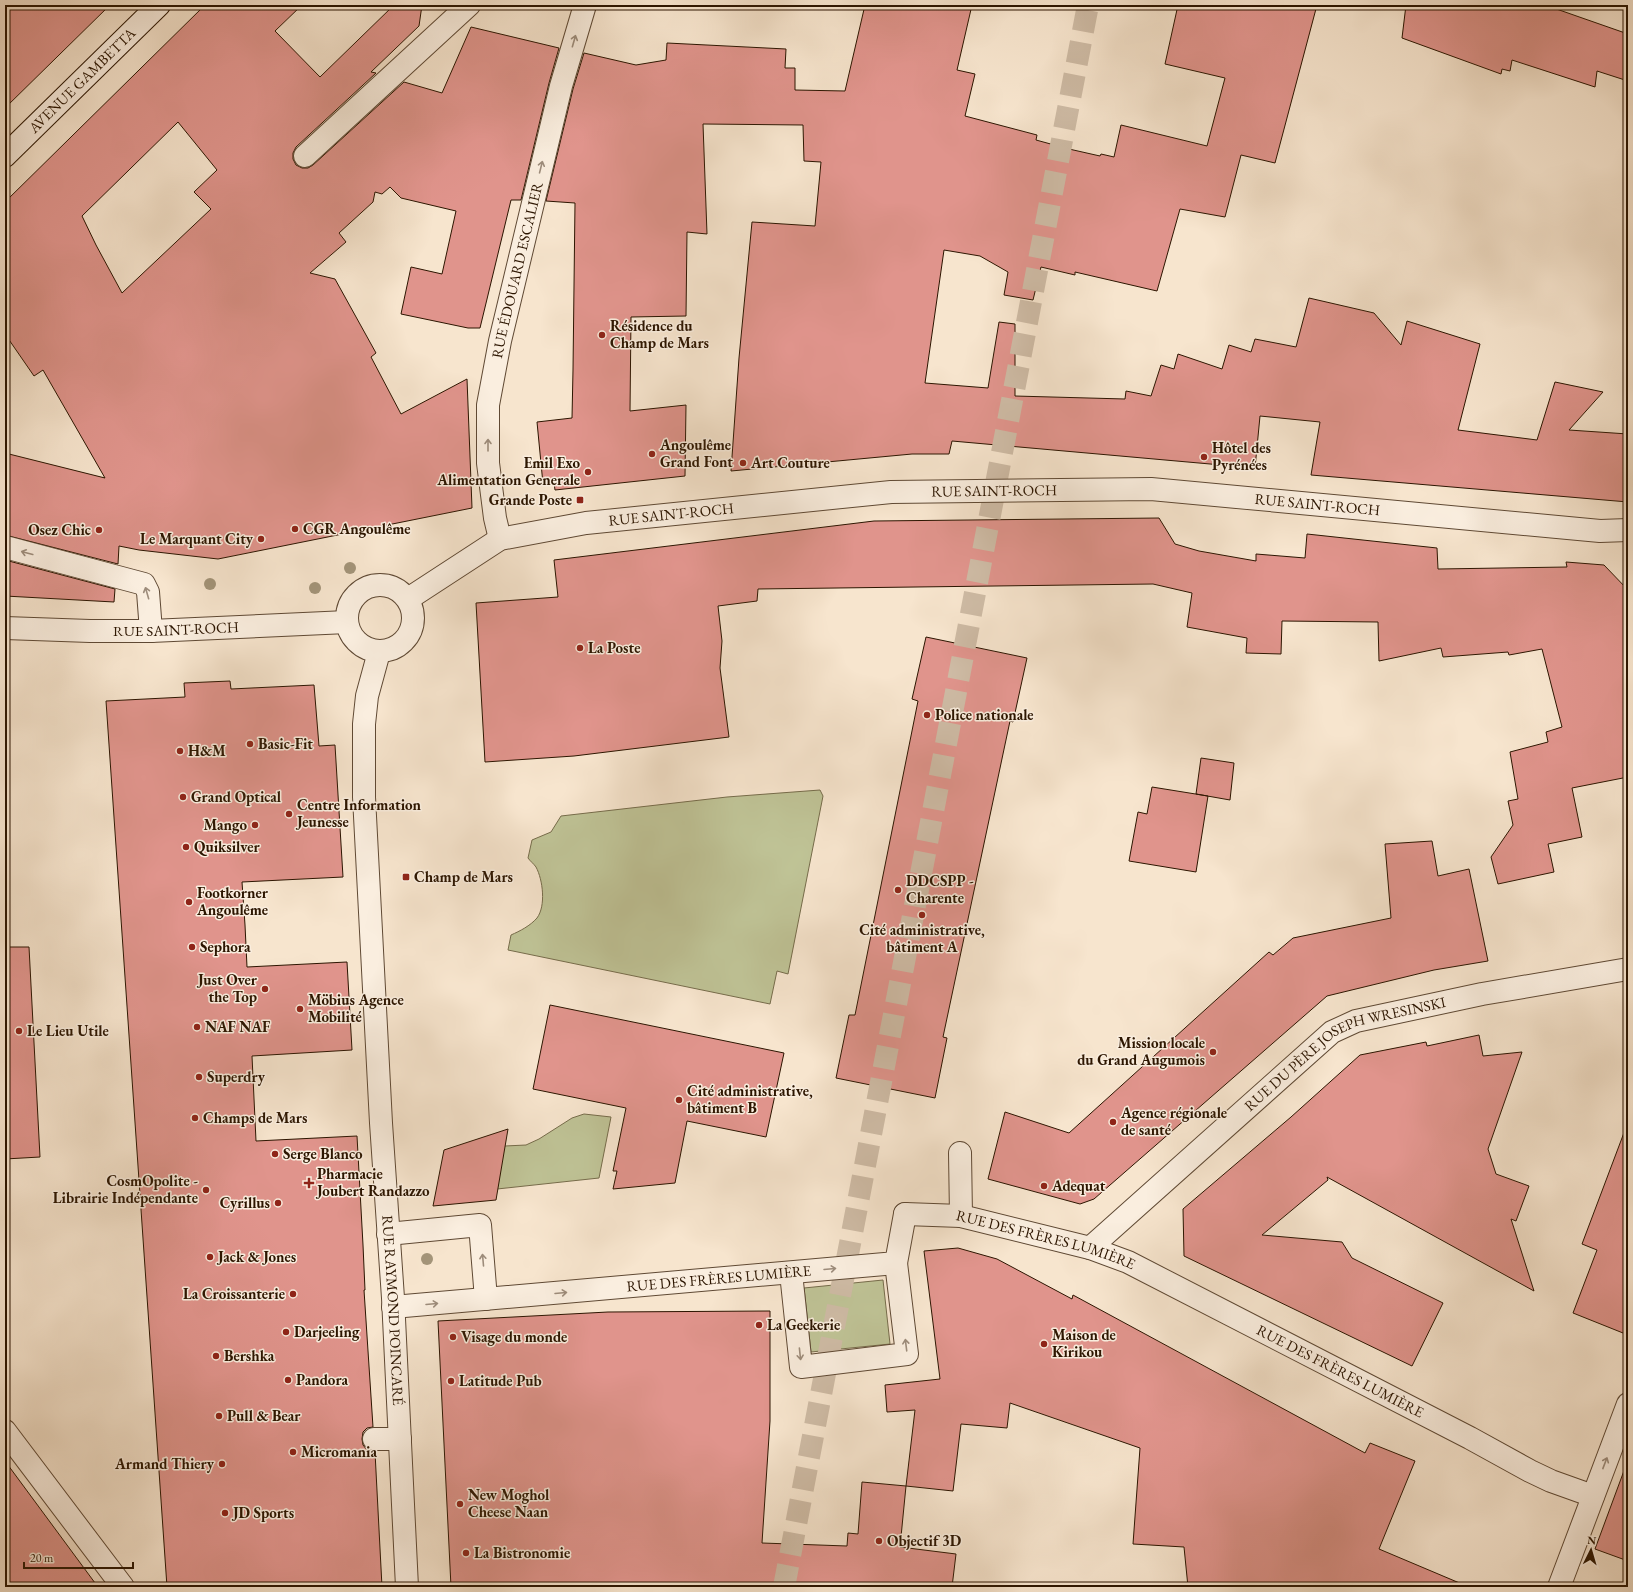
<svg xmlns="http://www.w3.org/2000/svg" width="1633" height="1592" viewBox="0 0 1633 1592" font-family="'EB Garamond',serif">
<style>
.green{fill:#bfc396;stroke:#766c4b}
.building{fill:#e0948c;stroke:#2c1500;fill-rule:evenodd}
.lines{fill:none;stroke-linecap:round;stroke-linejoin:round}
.secondary-tunnel{stroke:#cebba5;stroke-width:22;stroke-dasharray:22 11;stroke-linecap:butt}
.lane-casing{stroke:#5f4934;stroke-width:24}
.street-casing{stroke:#5f4934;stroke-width:24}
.secondary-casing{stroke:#2c1500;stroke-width:24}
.lane{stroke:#faeedf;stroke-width:22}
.street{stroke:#faeedf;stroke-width:22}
.secondary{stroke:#faeedf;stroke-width:22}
.tree{fill:#a39479}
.oneway{stroke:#9d8c7b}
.poi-dot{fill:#8f2418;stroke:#faeedf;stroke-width:1.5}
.labels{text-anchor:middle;stroke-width:3;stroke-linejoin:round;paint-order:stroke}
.street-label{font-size:15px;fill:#2c1500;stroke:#faeedf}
.poi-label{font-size:15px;font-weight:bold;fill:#2c1500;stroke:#faeedf;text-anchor:start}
</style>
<rect width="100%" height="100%" fill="#f7e5ce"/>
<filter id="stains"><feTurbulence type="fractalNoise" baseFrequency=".005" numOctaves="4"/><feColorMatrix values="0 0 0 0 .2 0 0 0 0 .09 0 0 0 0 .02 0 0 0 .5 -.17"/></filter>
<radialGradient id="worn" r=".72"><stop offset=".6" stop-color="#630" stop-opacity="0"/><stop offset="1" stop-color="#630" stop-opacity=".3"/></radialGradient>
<path class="green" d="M820,790L823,796L788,974L777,971L770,1004L508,950L511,935C520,931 530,926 537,918C546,906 543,880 536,867C534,864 530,861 528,858L532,840L551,832L561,816L727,797Z
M584,1114L611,1117L599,1178L451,1194L505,1146L526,1145L539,1139L572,1118Z
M883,1280L890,1344L811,1352L804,1288Z"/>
<path class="building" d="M5,5H110L5,108Z
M205,5H302L275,31L320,77L394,5H422L419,26L371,72L376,73L296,147L293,153V159L296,165L302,168H308L313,165L404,82L442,93L471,27L559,48L549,83L521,200H511L480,328H468L401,314L411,267L442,274L456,211L401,198L390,187L382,194L375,192L373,202L339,233L346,242L310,273L335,279L376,353L371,357L401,414L467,379L472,508L218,559L139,550L119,546L118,564L5,535V453L105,478L43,370L34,376L5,334V202ZM178,122L217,170L194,192L211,209L122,293L96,245L82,216Z
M865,5H972L957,70L975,74L965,116L1037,135L1036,140L1069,149L1100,156L1101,154L1114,157L1121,125L1207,146L1225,78L1165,64L1178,5H1317L1275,163L1241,155L1225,217L1180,209L1157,291L1075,272V275L1041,267L1033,300L1004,295L1008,272L980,256L944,250L925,383L988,388L999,322L1015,324V396L1125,399L1126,391L1151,396L1161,365L1174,369L1178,354L1222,369L1229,345L1251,352L1255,339L1296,347L1309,298L1374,313L1401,345L1407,321L1480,344L1458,430L1537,440L1555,382L1603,392L1569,430L1628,434V502L1311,475L1320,422L1260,416L1255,468L952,441L949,454H912L731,471L739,358L752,222L815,226L821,162L804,161L803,125L703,124L707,234L687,232L686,316L631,317L630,411L686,405L685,476L555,490L554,483L543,484L537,422L572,418L573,370L575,203L546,201L573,89L584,53L636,65L666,60L667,43L786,49L785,68H795V90L845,91Z
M1406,5H1545L1628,34V81L1597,71L1595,87L1512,60L1510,71L1502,69L1501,74L1402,38Z
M1159,518L1175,544L1199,551L1256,561V554L1305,558L1307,534L1437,548L1438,569L1567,567L1566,562L1604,565L1628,590V777L1572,788L1582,837L1548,844L1554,872L1498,884L1491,857L1513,825L1508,801L1518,799L1510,752L1548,742L1546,732L1562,727L1542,649L1509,655L1508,652L1443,657L1441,648L1379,661L1378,622L1282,621L1281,654L1246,653L1247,638L1187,627L1192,593L1153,584L758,589L757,601L718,606L722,641L720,668L729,737L574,756L485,762L476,603L558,597L554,560L874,521Z
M5,560L115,589L114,602L5,596Z
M926,637L1027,658L1013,722L1010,721L943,1037L947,1038L935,1098L836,1078L849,1015H855L918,701L912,699Z
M230,681L231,689L314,685L319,746L335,745L343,877L242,882L245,925L247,967L347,962L352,1050L252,1056L256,1141L357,1136L363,1245L365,1290H364L373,1427L367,1428L363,1432L362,1439L363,1445L367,1450L375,1452L382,1587H167L106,701L185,697L184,683Z
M1201,758L1234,763L1230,800L1196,794Z
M1152,787L1208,796L1196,872L1129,861L1138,812L1147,814Z
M1432,841L1438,876L1469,869L1488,961L1434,970L1327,996L1094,1199L1080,1204L988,1179L1005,1112L1069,1133L1269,952L1273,955L1293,938L1391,918L1385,844Z
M5,947H29L40,1157L5,1159Z
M550,1005L784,1053L766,1137L687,1121L675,1183L613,1189L617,1171H613L626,1108L533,1089Z
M1479,1035L1483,1056L1522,1052L1488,1149L1496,1174L1529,1186L1516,1221L1511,1219L1534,1291L1327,1177L1328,1180L1262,1235L1342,1242L1352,1258L1443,1303L1412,1366L1184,1256L1183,1209L1291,1117L1360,1055L1426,1042L1427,1046Z
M508,1129L496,1200L433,1206L444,1150Z
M1625,1130L1628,1131V1335L1573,1313L1597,1250L1582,1244Z
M958,1248L997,1259L1072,1299L1073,1295L1365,1453L1370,1443L1415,1461L1379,1549L1469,1587H1188L1184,1547L1133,1544L1140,1448L1010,1403L1007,1428L961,1424L953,1491L906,1486L915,1410L887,1412L885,1385L940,1379L924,1251Z
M770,1311V1421L762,1543L847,1546L848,1533L858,1534L862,1482L906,1486L900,1547L956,1554L952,1587H451L438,1321L608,1312Z
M5,1461L98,1587H5Z
M1625,1468H1628V1561L1595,1549Z"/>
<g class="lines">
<path class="secondary-tunnel" d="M784,1587L1088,5"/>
<defs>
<g id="lane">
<path d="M305,156L469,5"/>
<path d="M960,1153L961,1216"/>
<path d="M388,1234L480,1225L486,1299"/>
<path d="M791,1273L801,1367L907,1354L896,1263"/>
<path id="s1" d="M393,1307L896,1263L905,1214"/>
<path d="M374,1439H400"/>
</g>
<g id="street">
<path id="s2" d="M500,539L495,518L488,463V405L500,341L561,86L585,5"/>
<path d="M5,547L144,584L148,592L151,631"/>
<circle cx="380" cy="618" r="33"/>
<path id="s3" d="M408,599L500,539L586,523L891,492L1151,489L1600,531L1628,530"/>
<path id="s4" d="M5,628L90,631H151L347,622"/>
<path id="s5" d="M379,652L367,696L364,724V797L381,1123L393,1298L407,1587"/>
<path id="s6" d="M905,1214L961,1216L1090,1248L1128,1262L1470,1438L1530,1471L1551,1481L1593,1496"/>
<path id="s7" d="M1090,1248L1332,1032L1356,1021L1482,994L1628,969"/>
<path d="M5,1431L123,1587"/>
<path d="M1559,1587L1628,1404"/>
</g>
<g id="secondary">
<path id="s8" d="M5,156L159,5"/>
</g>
</defs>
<use href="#lane" class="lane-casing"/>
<use href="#street" class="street-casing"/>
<use href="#secondary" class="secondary-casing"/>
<use href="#lane" class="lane"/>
<use href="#street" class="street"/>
<use href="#secondary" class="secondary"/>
</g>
<g class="tree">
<circle cx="350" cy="568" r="6"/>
<circle cx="210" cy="584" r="6"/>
<circle cx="315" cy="588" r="6"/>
<circle cx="427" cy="1259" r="6"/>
</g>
<defs><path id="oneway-shaft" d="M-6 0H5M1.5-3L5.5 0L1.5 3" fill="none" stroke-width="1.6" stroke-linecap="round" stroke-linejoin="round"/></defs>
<g class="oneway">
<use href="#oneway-shaft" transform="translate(574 41) rotate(-74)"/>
<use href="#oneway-shaft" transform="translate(541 167) rotate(-76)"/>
<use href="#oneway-shaft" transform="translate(488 445) rotate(-90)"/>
<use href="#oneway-shaft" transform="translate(27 553) rotate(-165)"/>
<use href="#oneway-shaft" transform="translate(147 593) rotate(-106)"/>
<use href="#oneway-shaft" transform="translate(483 1260) rotate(-95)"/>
<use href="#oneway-shaft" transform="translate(830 1269) rotate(-5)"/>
<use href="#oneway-shaft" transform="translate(561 1293) rotate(-5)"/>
<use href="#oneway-shaft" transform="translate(432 1304) rotate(-5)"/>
<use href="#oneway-shaft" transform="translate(906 1345) rotate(-97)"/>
<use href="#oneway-shaft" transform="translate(800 1354) rotate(84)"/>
<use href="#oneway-shaft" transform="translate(1605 1463) rotate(-69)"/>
</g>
<g class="poi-dot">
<circle cx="602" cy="335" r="4"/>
<circle cx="652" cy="454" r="4"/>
<circle cx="1204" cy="457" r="4"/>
<circle cx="743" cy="463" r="4"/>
<circle cx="588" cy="472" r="4"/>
<rect x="576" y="496" width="8" height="8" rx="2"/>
<circle cx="295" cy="529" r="4"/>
<circle cx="99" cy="530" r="4"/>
<circle cx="261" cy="539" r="4"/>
<circle cx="580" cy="648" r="4"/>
<circle cx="927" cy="715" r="4"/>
<circle cx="250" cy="744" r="4"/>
<circle cx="180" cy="751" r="4"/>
<circle cx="183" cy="797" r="4"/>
<circle cx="289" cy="814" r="4"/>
<circle cx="255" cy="825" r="4"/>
<circle cx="186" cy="847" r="4"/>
<rect x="402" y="873" width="8" height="8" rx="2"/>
<circle cx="898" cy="890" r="4"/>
<circle cx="189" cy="902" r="4"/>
<circle cx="922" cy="915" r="4"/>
<circle cx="192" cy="947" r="4"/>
<circle cx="265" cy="989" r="4"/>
<circle cx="300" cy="1009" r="4"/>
<circle cx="197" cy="1027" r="4"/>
<circle cx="19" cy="1031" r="4"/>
<circle cx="1213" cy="1052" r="4"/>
<circle cx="199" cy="1077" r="4"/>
<circle cx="679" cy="1100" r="4"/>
<circle cx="195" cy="1118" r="4"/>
<circle cx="1113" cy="1122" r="4"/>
<circle cx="275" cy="1154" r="4"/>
<path d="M307 1177h4v4h4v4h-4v4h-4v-4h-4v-4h4z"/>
<circle cx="1044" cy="1186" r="4"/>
<circle cx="206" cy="1190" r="4"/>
<circle cx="278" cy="1203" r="4"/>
<circle cx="210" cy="1257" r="4"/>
<circle cx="293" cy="1294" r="4"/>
<circle cx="759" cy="1325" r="4"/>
<circle cx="286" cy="1332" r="4"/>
<circle cx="453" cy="1337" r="4"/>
<circle cx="1044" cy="1344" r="4"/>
<circle cx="216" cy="1356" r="4"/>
<circle cx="288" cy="1380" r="4"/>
<circle cx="451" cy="1381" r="4"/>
<circle cx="219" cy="1416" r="4"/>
<circle cx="293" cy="1452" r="4"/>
<circle cx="222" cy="1464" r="4"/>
<circle cx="460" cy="1504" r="4"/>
<circle cx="225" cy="1513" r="4"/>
<circle cx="879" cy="1541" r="4"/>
<circle cx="466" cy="1553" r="4"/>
</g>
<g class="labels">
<g class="street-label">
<text dy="5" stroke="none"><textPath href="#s8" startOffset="108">AVENUE GAMBETTA</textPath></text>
<text dy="5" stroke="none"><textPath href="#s2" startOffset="273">RUE ÉDOUARD ESCALIER</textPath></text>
<text dy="5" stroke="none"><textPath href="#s3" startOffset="607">RUE SAINT-ROCH</textPath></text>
<text dy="5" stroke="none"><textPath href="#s3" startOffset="931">RUE SAINT-ROCH</textPath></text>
<text dy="5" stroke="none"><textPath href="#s3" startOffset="283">RUE SAINT-ROCH</textPath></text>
<text dy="5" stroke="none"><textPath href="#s4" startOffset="171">RUE SAINT-ROCH</textPath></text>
<text dy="5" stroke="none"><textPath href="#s7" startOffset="326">RUE DU PÈRE JOSEPH WRESINSKI</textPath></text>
<text dy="5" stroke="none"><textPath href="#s6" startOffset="144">RUE DES FRÈRES LUMIÈRE</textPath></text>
<text dy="5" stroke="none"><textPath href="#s1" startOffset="327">RUE DES FRÈRES LUMIÈRE</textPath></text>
<text dy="5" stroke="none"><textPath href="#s5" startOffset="661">RUE RAYMOND POINCARÉ</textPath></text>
<text dy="5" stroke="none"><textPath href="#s6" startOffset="468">RUE DES FRÈRES LUMIÈRE</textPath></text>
</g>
<g class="poi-label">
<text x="610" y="331">Résidence du<tspan x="610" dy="17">Champ de Mars</tspan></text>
<text x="660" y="450">Angoulême<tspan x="660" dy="17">Grand Font</tspan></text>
<text x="1212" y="453">Hôtel des<tspan x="1212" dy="17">Pyrénées</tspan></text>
<text x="580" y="468" text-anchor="end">Emil Exo<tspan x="580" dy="17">Alimentation Generale</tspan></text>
<text x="751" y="468">Art Couture</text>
<text x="572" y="505" text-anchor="end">Grande Poste</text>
<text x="303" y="534">CGR Angoulême</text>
<text x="91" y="535" text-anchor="end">Osez Chic</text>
<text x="253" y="544" text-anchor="end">Le Marquant City</text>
<text x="588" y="653">La Poste</text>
<text x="935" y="720">Police nationale</text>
<text x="258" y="749">Basic-Fit</text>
<text x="188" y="756">H&amp;M</text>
<text x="191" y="802">Grand Optical</text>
<text x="297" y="810">Centre Information<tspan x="297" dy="17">Jeunesse</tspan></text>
<text x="247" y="830" text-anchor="end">Mango</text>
<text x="194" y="852">Quiksilver</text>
<text x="414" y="882">Champ de Mars</text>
<text x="906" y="886">DDCSPP -<tspan x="906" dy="17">Charente</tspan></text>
<text x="197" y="898">Footkorner<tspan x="197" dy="17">Angoulême</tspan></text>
<text x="922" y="935" text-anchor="middle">Cité administrative,<tspan x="922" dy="17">bâtiment A</tspan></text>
<text x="200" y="952">Sephora</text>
<text x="257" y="985" text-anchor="end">Just Over<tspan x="257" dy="17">the Top</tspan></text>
<text x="308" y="1005">Möbius Agence<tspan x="308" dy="17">Mobilité</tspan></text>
<text x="205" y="1032">NAF NAF</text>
<text x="27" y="1036">Le Lieu Utile</text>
<text x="1205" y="1048" text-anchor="end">Mission locale<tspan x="1205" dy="17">du Grand Augumois</tspan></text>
<text x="207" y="1082">Superdry</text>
<text x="687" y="1096">Cité administrative,<tspan x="687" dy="17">bâtiment B</tspan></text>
<text x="1121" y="1118">Agence régionale<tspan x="1121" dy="17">de santé</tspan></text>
<text x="203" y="1123">Champs de Mars</text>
<text x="283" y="1159">Serge Blanco</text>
<text x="317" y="1179">Pharmacie<tspan x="317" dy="17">Joubert Randazzo</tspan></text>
<text x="198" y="1186" text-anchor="end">CosmOpolite -<tspan x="198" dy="17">Librairie Indépendante</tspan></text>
<text x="1052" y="1191">Adequat</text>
<text x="270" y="1208" text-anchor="end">Cyrillus</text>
<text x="218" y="1262">Jack &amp; Jones</text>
<text x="285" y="1299" text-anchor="end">La Croissanterie</text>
<text x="767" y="1330">La Geekerie</text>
<text x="294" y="1337">Darjeeling</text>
<text x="1052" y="1340">Maison de<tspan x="1052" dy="17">Kirikou</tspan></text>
<text x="461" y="1342">Visage du monde</text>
<text x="224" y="1361">Bershka</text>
<text x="296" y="1385">Pandora</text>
<text x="459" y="1386">Latitude Pub</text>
<text x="227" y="1421">Pull &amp; Bear</text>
<text x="301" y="1457">Micromania</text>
<text x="214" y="1469" text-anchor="end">Armand Thiery</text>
<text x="468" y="1500">New Moghol<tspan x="468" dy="17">Cheese Naan</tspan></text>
<text x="233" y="1518">JD Sports</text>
<text x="887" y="1546">Objectif 3D</text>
<text x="474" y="1558">La Bistronomie</text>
</g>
</g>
<rect width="1633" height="1592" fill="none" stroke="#f7e5ce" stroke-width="20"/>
<rect x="6" y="6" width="1621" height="1580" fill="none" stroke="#2c1500" stroke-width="2"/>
<rect x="10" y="10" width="1613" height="1572" fill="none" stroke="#2c1500"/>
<g transform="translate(1591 1550) rotate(5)" stroke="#faeedf" stroke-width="3" paint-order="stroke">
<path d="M0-3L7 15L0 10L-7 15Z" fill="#2c1500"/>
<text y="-6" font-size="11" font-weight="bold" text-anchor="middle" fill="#2c1500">N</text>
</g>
<path d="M24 1562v6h109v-6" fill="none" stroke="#2c1500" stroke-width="2"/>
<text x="30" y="1562" font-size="12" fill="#2c1500" stroke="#faeedf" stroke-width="3" paint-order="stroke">20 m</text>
<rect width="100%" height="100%" filter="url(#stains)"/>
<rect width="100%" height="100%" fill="url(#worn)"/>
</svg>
